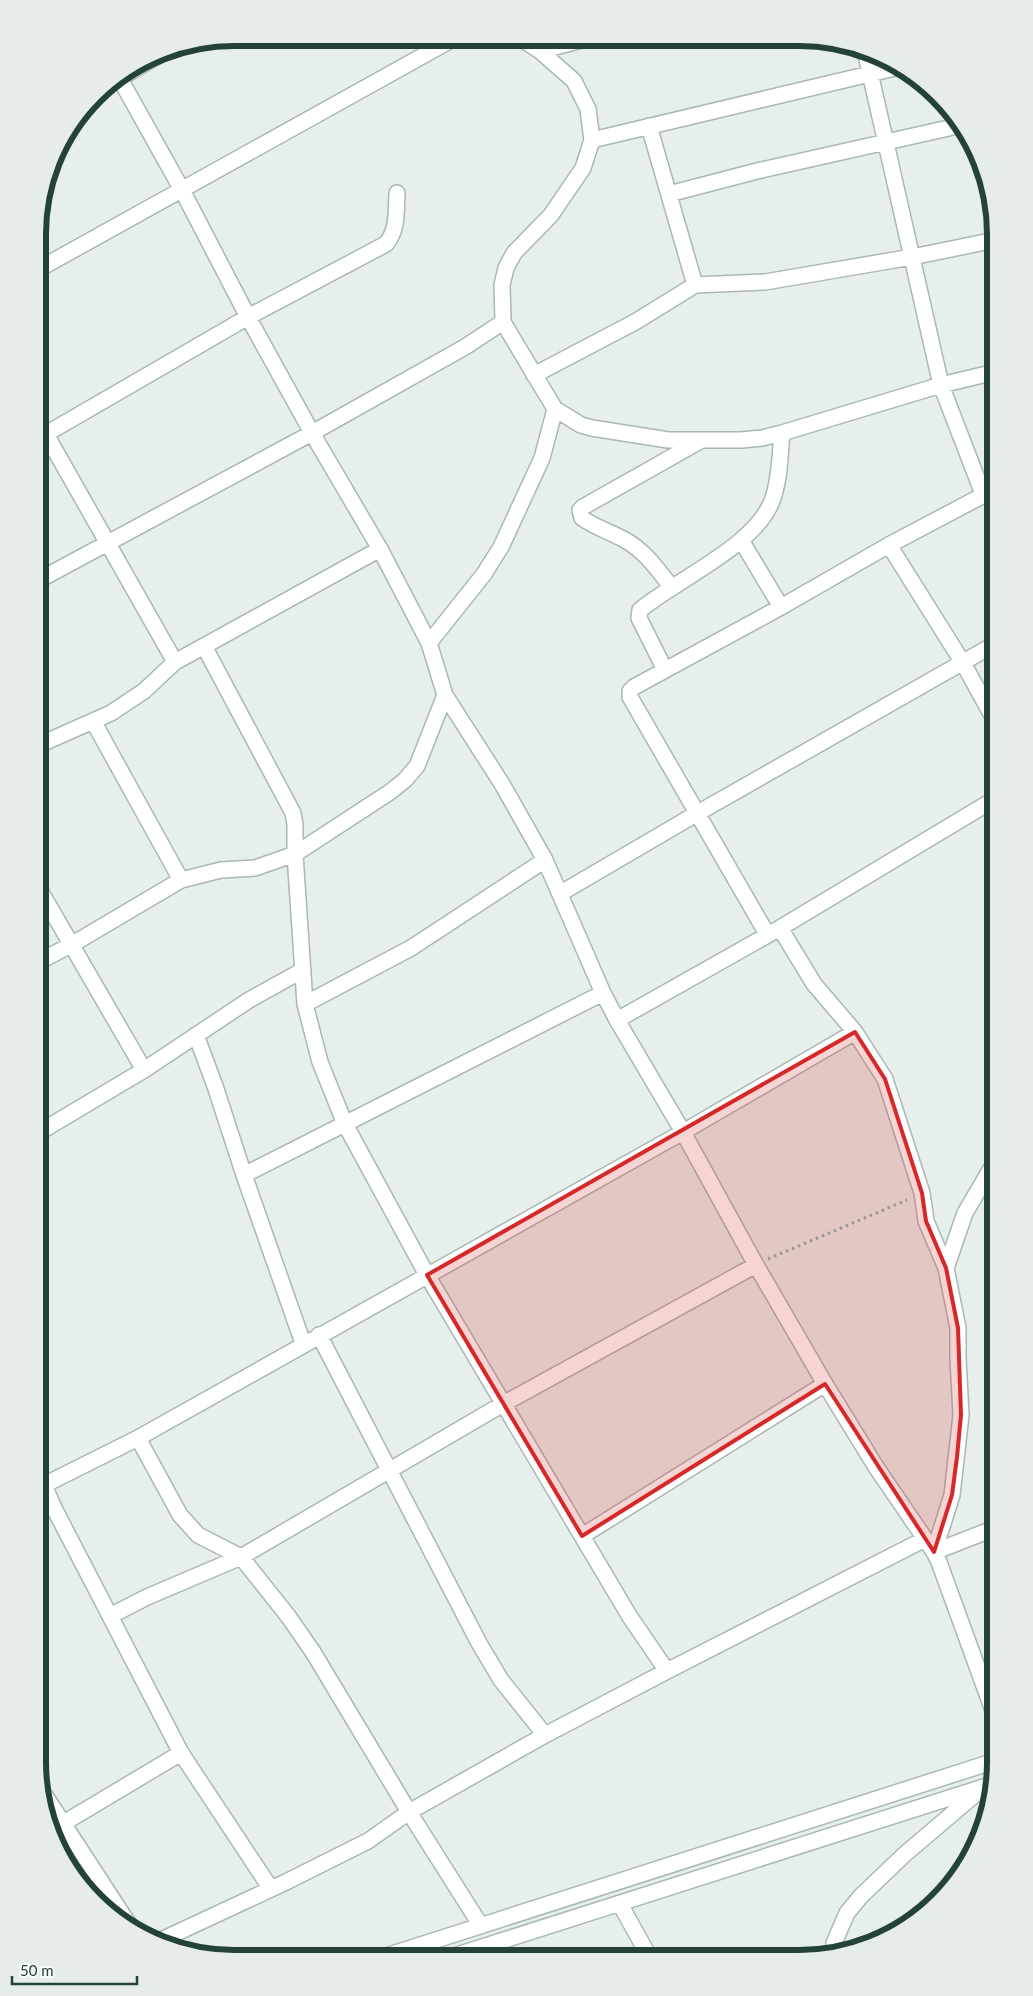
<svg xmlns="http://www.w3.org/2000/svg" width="1033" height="1996" viewBox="0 0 1033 1996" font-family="Lato,sans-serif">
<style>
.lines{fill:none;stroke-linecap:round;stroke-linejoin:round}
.minor-casing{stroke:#a8b8b2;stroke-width:18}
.path{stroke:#86b3a5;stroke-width:3;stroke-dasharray:2.5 4;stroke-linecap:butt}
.minor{stroke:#fff;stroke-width:15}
.marked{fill:#d62828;fill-opacity:0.2;stroke:#d62828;stroke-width:4;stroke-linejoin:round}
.rim{fill:none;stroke:#24423a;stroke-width:6}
</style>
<rect width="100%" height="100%" fill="#e6efeb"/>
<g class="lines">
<defs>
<path id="minor" d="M521,39L540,51L574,81L588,109L592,140L583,168L551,215L514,253L506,268L502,285L503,322L555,409L581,425L592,428L668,440H741L762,438L782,433L941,385L983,494
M540,51L582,40
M865,51L941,385L995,372
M119,77L182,190L248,317L312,433L380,549L429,643L445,695L502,784L545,860L603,993L617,1020L683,1132L756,1265L825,1384L876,1467L934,1552L939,1562L995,1716
M103,88L166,51
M649,126L695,285
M592,140L899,67
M669,194L757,171L962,125
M39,269L453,39
M534,375L635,322L695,285L765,282L912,257L995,240
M39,422L175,662
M39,438L248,317L386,244C398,230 396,211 397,193
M741,540L781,607
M889,545L963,663L995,721
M39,580L312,433L465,347L503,322
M672,588C658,570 645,551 625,540C611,532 596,528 582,518L580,510L583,507L700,441
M429,643L484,574L501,547L542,458L555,409
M204,646L293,813L295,824V854L305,1004L320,1062L345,1124L427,1275L630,1617L667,1671
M665,670L639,618L640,610C677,579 758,545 773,498C780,478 780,454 782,433
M93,721L181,880
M39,745L111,713L144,691L175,662L380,549
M38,887L144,1070
M561,893L696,814L995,644
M780,928L814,984L855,1032L885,1079L922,1193L926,1221L946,1268
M767,934L630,697V691L634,687L781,607L889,545L995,489
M38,962L71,945L181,880L221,870L255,868L295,854L390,792L405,780L417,766L445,695
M305,1004L411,948L545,860
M617,1020L780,928L995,799
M196,1035L215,1086L244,1175L303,1343
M38,1133L144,1070L249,1000L303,970
M244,1175L603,993
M319,1335L479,1643L501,1680L545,1735
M138,1438L180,1515L198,1535L241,1557L288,1616L313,1652L409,1812L481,1926
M38,1472L55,1510L181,1753L271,1889
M38,1488L138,1438L683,1132L855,1032
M582,1536L825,1384
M934,1552L952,1495L961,1415L958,1359V1328L946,1268L965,1213L992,1167L995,1164
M934,1552L995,1528
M110,1616L147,1597L241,1557L503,1404L756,1265
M42,1791L130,1926
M62,1824L181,1753
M620,1904L650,1958
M157,1942L286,1882L368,1841L409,1812L545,1735L667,1671L925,1539
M841,1952L834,1943L847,1913L861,1896L905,1854L978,1792
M383,1957L995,1761
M451,1957L993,1784"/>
</defs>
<use href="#minor" class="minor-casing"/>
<path class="path" d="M768,1259L907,1200"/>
<use href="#minor" class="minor"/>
</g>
<path class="marked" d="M855,1032L885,1079L922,1193L926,1221L946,1268L958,1328L961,1415L957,1457L952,1495L934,1552L825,1384L582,1536L427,1275Z"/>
<path d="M0 0H1033V1996H0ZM234 46H799A188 188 0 0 1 987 234V1762A188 188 0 0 1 799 1950H234A188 188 0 0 1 46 1762V234A188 188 0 0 1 234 46Z" fill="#e6ecea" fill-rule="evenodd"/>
<path class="rim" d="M234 46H799A188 188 0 0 1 987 234V1762A188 188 0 0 1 799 1950H234A188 188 0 0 1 46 1762V234A188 188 0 0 1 234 46Z"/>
<path d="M12 1976v8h125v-8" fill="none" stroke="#24423a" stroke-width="2.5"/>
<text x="20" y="1976" font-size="15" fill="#24423a" stroke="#f7fbf9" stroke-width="4" paint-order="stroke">50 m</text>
</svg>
